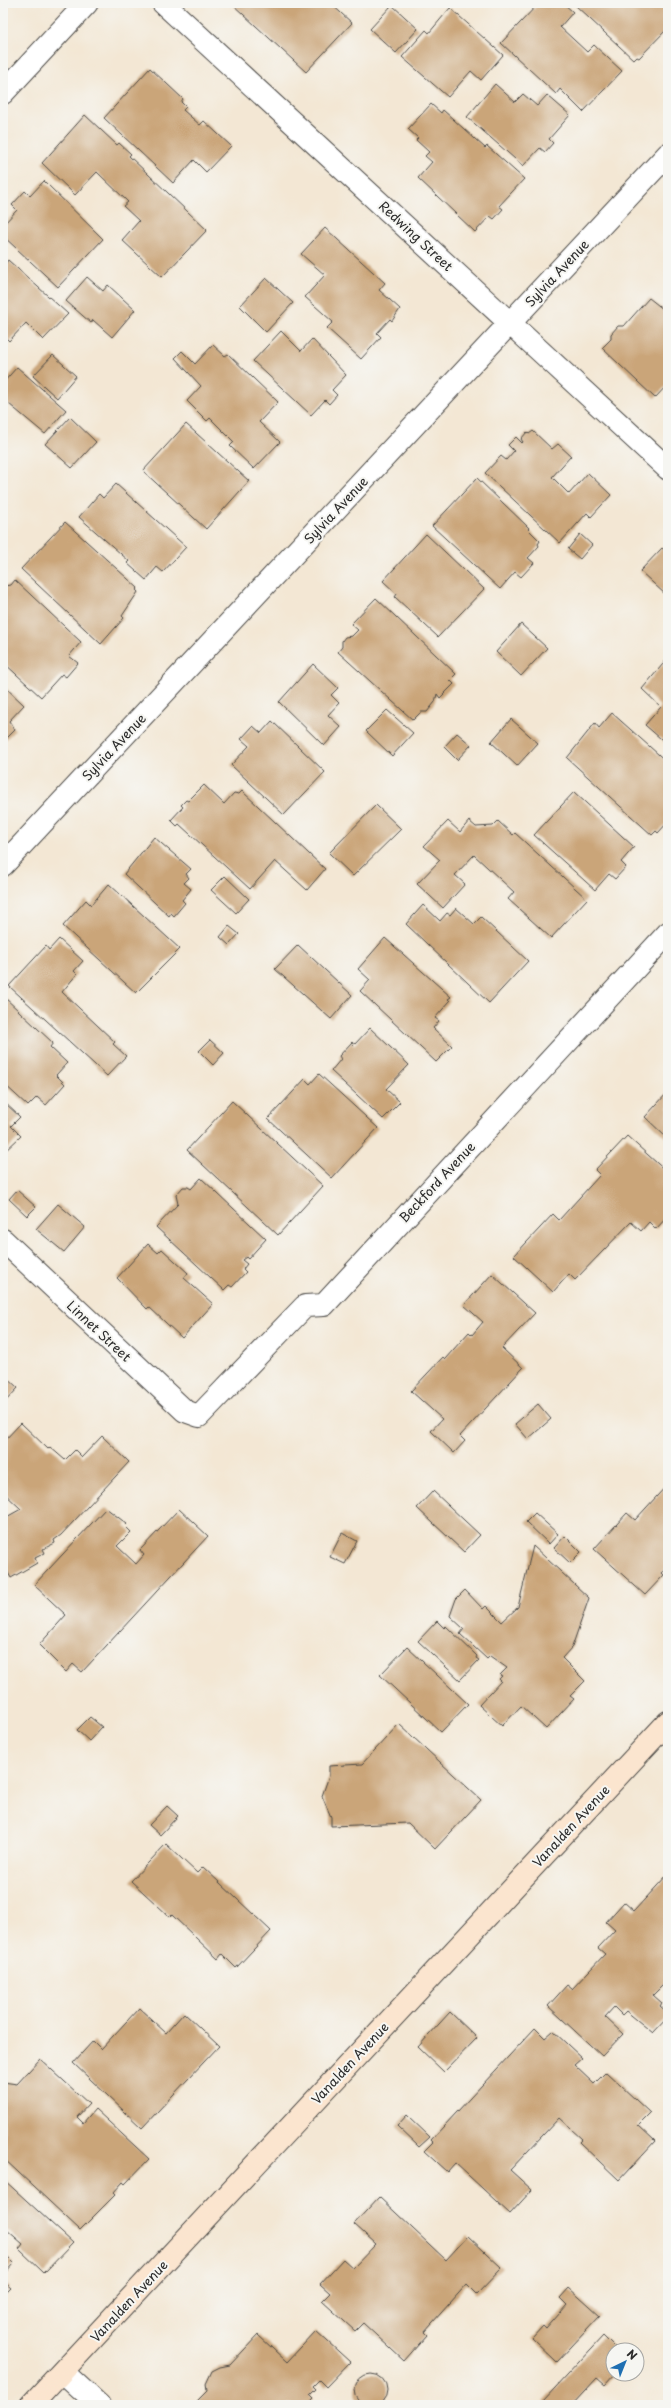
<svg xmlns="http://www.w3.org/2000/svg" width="671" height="2408" viewBox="0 0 671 2408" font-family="'Playpen Sans',sans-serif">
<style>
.building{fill:#caa579}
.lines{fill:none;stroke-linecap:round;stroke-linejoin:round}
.minor-casing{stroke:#494744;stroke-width:24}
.tertiary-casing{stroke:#494744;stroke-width:24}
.secondary-casing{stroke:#494744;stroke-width:24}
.minor{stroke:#fff;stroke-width:22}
.tertiary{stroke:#fff;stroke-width:22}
.secondary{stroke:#fbe5cf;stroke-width:22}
.labels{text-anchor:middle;stroke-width:4;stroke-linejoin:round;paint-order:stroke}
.street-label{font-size:13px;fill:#2b2b2b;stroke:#f6f6f2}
</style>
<rect width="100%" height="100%" fill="#f6f6f2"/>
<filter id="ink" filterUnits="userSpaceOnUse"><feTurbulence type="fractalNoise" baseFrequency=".025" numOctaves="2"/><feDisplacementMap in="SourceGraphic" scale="8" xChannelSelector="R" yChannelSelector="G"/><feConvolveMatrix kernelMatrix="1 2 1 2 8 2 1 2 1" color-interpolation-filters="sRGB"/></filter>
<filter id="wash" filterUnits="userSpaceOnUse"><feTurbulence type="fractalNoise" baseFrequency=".012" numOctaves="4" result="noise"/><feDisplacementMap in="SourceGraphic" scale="16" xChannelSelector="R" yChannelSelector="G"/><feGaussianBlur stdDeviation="0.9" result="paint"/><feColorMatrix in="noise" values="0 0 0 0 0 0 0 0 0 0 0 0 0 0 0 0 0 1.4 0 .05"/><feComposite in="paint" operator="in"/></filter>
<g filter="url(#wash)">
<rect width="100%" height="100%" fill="#f3e7d4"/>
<g id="blocks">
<path class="building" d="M231,3H330L352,23L306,72Z
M539,3H563L573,12L560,27L587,52L594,45L622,71L583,112L560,89L556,94L501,43Z
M577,3H668V13L666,16L668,18V28L639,58L637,57L634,60L575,5Z
M392,5L418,29L396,53L370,29Z
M450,8L503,55L481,80L471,71L448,97L402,57L426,30L429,33Z
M150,68L183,99L181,102L186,107L183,110L200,125L204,121L231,146L206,172L194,160L173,183L104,118Z
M495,84L515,102L523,94L537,106L547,95L570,115L549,139L553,143L545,152L540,148L523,166L467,117Z
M431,104L441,113L443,110L485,148L487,146L524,179L499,206L503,209L494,219L490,216L475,232L418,178L432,162L425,156L429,152L416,140L418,138L408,129Z
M85,115L117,145L119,143L131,154L129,156L207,230L162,277L122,240L139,221L123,206L128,202L97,172L75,195L42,163Z
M44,181L103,239L58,287L3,236V225L17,210L12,205L25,191L30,196Z
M325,228L385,283L379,290L400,309L392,321L390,319L377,333L381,337L361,359L327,328L333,322L305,297L325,275L301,254Z
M8,260L68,314L43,340L26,323L9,341L3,335V262L5,264Z
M87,277L103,291L108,285L135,310L112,337L93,320L91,323L66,301Z
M266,278L293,303L266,332L240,306Z
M649,298L668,313V384L655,398L602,348L611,339V334L618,326H624Z
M281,331L301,351L312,339L346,375L332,390L337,395L329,404L325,400L311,415L253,361Z
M213,345L225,356L228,354L278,402L259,422L280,442L254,469L230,446L234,442L210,418L207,421L187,401L201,386L175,358L182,351L195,364Z
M53,355L76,376L57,398L33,376Z
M17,367L66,410L45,434L3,399V383Z
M70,417L96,442L72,468L45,444Z
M186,424L249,481L206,529L143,471Z
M533,431L552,449L558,444L571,456L552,477L569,494L588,473L611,495L591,517L587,513L560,543L485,473L501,456L506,460L514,451L508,445L516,437L522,443L523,442L521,439L527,432L529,434Z
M477,478L529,528L528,529L540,541L538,544L539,546L528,558L534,563L521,577L515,572L500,589L432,526Z
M116,484L186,547L163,572L157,567L146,580L127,563L129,561L79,517L99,494L103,498Z
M65,522L138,588L136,590L138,592L122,616L124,618L101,644L21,569Z
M426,534L484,589L438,637L395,597L397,594L383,581Z
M580,534L592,545L580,559L568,549Z
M662,548L668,553L666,595L640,571Z
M15,580L81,642L69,656L78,663L66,677L62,674L41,697L3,662V586L11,585Z
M376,598L456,674L450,680L454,684L440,698L437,694L435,702L427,712H421L413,720L338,652L342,647V641L345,637L352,636L358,630L351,624Z
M521,624L547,648L521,676L496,652Z
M668,658V745L645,725L661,707L642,689Z
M313,664L338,688L331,695L339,703L328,715L341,727L324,746L279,702Z
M3,685L24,705L9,721L15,730L5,740L3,738Z
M387,710L413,733L392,756L366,731Z
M612,713L668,763V822L658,833L656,831L652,835L567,758L595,723L599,728Z
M511,719L538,743L517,766L491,742Z
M272,721L325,772L284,815L231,765L249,746L241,739L253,726L261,733Z
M457,733L471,745L457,760L444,747Z
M204,785L224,804L234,793L239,794L242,791L325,869L307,890L275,861L250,889L179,824L177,826L171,820L183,807L181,805L186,800L188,801Z
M574,792L634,847L621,862L626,867L615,879L609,874L595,890L534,835Z
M376,805L401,829L353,876L329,853Z
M448,821L460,832L469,821L476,827L493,826L498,821L513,835L515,833L587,899L551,938L508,899L514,892L474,855L455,875L465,884L443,908L417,884L440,860L424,846Z
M154,837L191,869L186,874L189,878L184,883L191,889L182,900L185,903L174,916L171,913L169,916L124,874Z
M225,876L249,899L236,913L211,890Z
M109,884L180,949L136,993L63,926L86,900L91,905Z
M423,905L440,921L447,913L450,915L456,908L474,924L481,917L528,961L489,1003L406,924Z
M229,926L239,934L229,945L220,937Z
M385,938L451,997L448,999L450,1001L435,1018L439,1021L433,1028L452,1046L436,1062L360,991L370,980L358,969Z
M59,939L83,961L74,971L77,974L62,992L115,1042L113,1044L126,1056L107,1076L9,986L46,946L49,950Z
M298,945L352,995L331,1019L275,969Z
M3,996L53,1043L50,1047L67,1063L56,1075L65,1084L46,1105L37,1097L28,1106L3,1083Z
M370,1028L409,1065L386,1089L400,1102L383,1119L331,1071L341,1059L339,1056L352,1042L354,1045Z
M210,1040L224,1053L213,1065L199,1051Z
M319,1074L378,1128L332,1178L268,1119L305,1079L310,1084Z
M668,1092V1139L645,1117Z
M3,1101L20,1117L11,1126L21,1136L3,1153Z
M232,1101L323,1186L278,1235L187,1150Z
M627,1136L668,1173V1216L656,1229L649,1222L641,1231L631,1222L575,1280L569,1274L553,1292L514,1256L553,1214L559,1220L600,1175L595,1170Z
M201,1178L266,1239L248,1259L246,1257L242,1260L247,1264L243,1269L246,1272L232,1287L229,1285L224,1290L156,1227L178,1204L176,1195L183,1187H188L191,1189Z
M17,1190L36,1207L27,1216L9,1199Z
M58,1204L85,1227L64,1252L36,1229Z
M148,1244L158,1253L162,1249L188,1273L184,1278L213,1304L182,1338L149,1307L147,1309L117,1278Z
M492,1274L535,1313L502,1348L523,1368L460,1436L465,1441L454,1453L431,1431L442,1419L411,1391L443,1357L445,1359L469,1332L472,1335L483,1322L464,1305Z
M3,1374L18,1388L3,1404Z
M538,1404L551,1419L528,1439L515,1424Z
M21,1423L48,1449L50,1447L65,1460L75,1450L82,1457L102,1436L129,1462L61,1535L54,1540L55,1543L43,1549L45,1553L35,1558L37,1563L11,1578L3,1564V1519L21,1509L3,1492V1442Z
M668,1484V1566L662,1573L664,1575L645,1595L594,1549L627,1513L635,1520Z
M433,1491L480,1535L464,1552L417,1508Z
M106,1508L127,1524L125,1526L131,1532L117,1546L136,1564L144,1555L140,1550L179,1509L208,1536L82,1672L73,1664L66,1672L39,1645L66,1615L34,1585Z
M535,1513L558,1534L549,1544L526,1522Z
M342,1533L357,1541L345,1564L330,1557Z
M565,1536L581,1552L570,1563L554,1548Z
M533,1546L589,1598L572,1647L562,1658L585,1681L570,1696L574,1699L546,1729L521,1706L502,1726L479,1705L501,1681L499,1679L502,1676L500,1675L507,1668L490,1656L487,1659L460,1634L464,1629L450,1616L456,1599L465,1590L483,1609L486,1606L502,1622L518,1607Z
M437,1621L444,1628L446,1626L477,1656L476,1658L479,1660L460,1680L418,1641Z
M407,1647L468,1704L441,1732L380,1675Z
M90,1717L102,1727L89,1741L77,1730Z
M399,1724L481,1800L435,1849L408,1823L331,1826V1817L322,1796L329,1776V1766L362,1764Z
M167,1806L178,1816L160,1835L149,1825Z
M166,1844L197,1873L203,1867L271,1931L236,1968L222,1954L218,1959L172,1915L170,1917L131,1881Z
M668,1874V1980L653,1995L662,2003L660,2006L668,2013V2017L653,2033L626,2011L622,2015L614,2007L605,2017L623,2034L602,2056L548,2006L567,1985L572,1989L605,1954L598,1948L615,1930L606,1922L624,1902L634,1911Z
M139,2008L166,2033L184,2013L219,2046L142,2128L73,2063L93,2041L101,2049Z
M450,2012L477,2038L444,2072L418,2047Z
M535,2028L545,2038L553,2031L582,2058L574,2065L594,2084L606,2072L650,2113L638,2125L655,2141L619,2180L579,2142L582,2139L559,2118L510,2170L532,2190L510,2214L455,2163L447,2172L424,2151L433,2142L431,2140Z
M40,2059L89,2104L77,2117L83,2123L95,2109L149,2159L125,2184L123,2182L113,2193L115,2195L80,2230L3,2158V2082L17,2084Z
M407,2115L430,2137L419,2147L397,2126Z
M3,2179L73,2243L44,2273L19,2249L23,2244L7,2230L3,2235Z
M379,2197L446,2260L468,2236L502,2268L477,2294L467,2284L424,2332L427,2335L404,2361L363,2323L355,2331L322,2301L330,2293L320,2284L343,2259L353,2268L376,2244L354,2224Z
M3,2252L14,2263L3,2275Z
M3,2281L11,2288L3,2296Z
M569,2288L600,2316L557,2362L532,2338L543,2326L546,2329L567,2305L560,2298Z
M316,2331L350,2362L326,2387L319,2380L313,2386L316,2389L310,2395L314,2399L308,2405H193L207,2391L206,2384L212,2371L220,2367L230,2365L258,2335L287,2362Z
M603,2336L617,2350H613V2374H615L605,2385L597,2378L572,2405H547L543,2401Z
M355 2390a16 16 0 1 1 32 0a16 16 0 1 1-32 0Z"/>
</g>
</g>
<g filter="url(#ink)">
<use href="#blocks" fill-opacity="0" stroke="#494744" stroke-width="1"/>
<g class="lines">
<defs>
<path id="minor" d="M163,3L668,469
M3,865L668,154
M3,1240L185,1411L199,1416L305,1306L324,1305L668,933
M63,2372L99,2405"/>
<path id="tertiary" d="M3,93L87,3"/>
<path id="secondary" d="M31,2405L668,1722"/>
</defs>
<use href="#minor" class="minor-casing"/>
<use href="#tertiary" class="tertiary-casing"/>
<use href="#secondary" class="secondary-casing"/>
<use href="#minor" class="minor"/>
<use href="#tertiary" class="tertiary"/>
<use href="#secondary" class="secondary"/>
</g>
</g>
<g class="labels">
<g class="street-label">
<text transform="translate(416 236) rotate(43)" y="5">Redwing Street</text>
<text transform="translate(557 273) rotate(-47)" y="5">Sylvia Avenue</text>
<text transform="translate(336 510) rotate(-47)" y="5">Sylvia Avenue</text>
<text transform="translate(114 747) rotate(-47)" y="5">Sylvia Avenue</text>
<text transform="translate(437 1182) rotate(-47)" y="5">Beckford Avenue</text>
<text transform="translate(99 1331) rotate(43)" y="5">Linnet Street</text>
<text transform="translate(571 1826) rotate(-47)" y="5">Vanalden Avenue</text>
<text transform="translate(350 2063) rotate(-47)" y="5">Vanalden Avenue</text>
<text transform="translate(129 2301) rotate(-47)" y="5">Vanalden Avenue</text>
</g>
</g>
<rect width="671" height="2408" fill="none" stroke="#f6f6f2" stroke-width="16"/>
<g transform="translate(625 2362) rotate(43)"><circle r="19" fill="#f6f6f2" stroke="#a5a5a2"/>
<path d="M0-3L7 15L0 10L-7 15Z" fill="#1f6fb2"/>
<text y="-6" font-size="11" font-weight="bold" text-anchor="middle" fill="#2b2b2b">N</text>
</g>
</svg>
